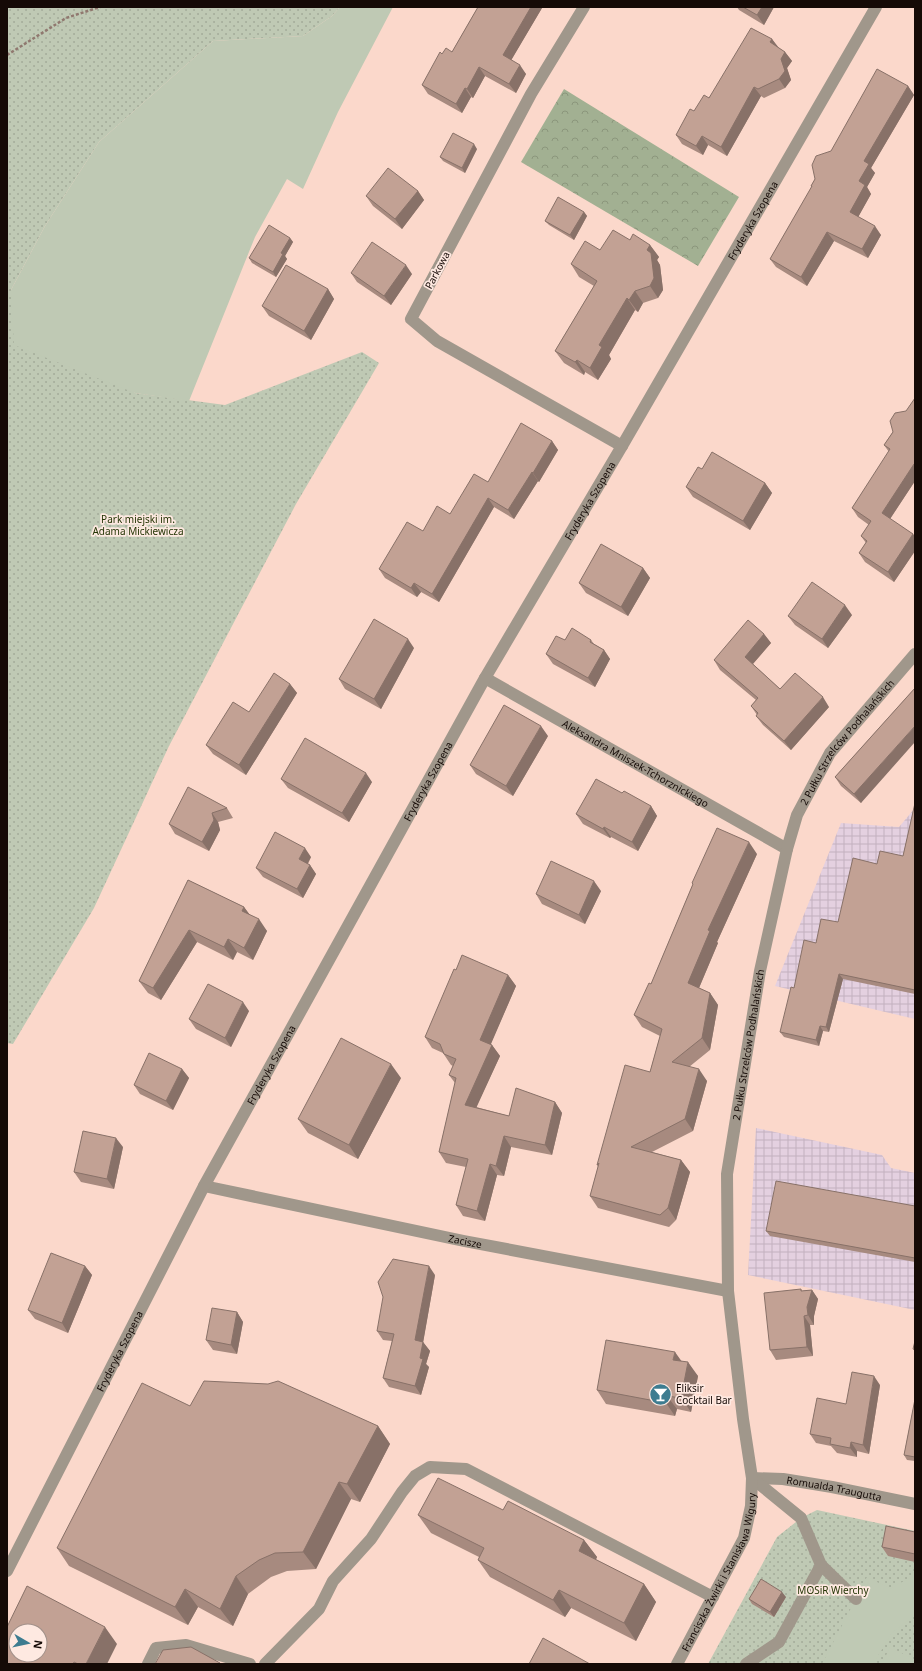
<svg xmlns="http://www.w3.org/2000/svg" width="922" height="1671" viewBox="0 0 922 1671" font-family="'Noto Sans',sans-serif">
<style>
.industrial{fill:url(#industrial-grid)}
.forest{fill:url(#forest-crowns)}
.park{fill:url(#park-dots)}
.garden{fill:#bfc9b4}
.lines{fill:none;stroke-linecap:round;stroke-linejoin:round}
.path{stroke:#90786f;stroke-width:2.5;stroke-dasharray:3 2;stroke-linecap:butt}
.minor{stroke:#a0978b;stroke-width:12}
.wall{fill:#a78a7f}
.shaded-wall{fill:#887168}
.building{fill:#c2a194;stroke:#887168;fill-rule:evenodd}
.labels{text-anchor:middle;stroke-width:3.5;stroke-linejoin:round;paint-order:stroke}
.street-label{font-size:10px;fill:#150a06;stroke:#fee9e1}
.park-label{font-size:10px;fill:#243505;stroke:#fee9e1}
.poi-label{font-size:10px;fill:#150a06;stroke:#fee9e1;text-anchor:start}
</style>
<defs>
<pattern id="industrial-grid" width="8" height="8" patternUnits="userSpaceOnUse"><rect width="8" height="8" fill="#e4d0e0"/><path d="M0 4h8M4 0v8" fill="none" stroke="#c3b1bf"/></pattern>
<pattern id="forest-crowns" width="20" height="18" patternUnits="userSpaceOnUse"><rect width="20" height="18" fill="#a2b092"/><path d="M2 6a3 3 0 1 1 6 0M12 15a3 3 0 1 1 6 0" fill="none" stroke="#8b967c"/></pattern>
<pattern id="park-dots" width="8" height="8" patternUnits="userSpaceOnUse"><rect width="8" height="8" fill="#bfc9b4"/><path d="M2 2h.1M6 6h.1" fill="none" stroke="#a3ab99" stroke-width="1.8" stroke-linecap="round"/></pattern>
</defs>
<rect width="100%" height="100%" fill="#fbd8cb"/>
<path class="industrial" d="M915,808V1019L775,986L841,823L899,827Z
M756,1128L882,1155L891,1168L915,1173V1310L748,1275Z"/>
<path class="forest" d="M564,89L739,197L698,266L521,162Z"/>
<path class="park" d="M7,7H340L332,16L303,36L213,41L99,142L45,226L11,290L135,393L225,405L362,352L379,363L296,504L169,746L94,908L13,1044L7,1043Z
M817,1510L915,1531V1664H708L777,1537L801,1518Z"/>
<path class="garden" d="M340,7H393L338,112L303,189L287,179L255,237L189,401L135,393L14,345L11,290L45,226L99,142L213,41L303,36L332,16Z
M915,1576V1615L892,1633L873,1664H822L867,1577L891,1589L900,1583Z
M890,1647L915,1660V1664H882Z"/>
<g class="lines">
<path class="path" d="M7,55L66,18L100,7"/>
<g class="minor">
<path d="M584,7L531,94L411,319L437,341L622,446"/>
<path id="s1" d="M485,678L787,849"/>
<path id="s2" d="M204,1186L464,1241L728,1291"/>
<path id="s3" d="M752,1478L783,1479L832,1487L915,1504"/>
<path d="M752,1478L801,1518L821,1565L856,1599"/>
<path id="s4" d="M7,1571L204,1186L485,678L622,446L876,7"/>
<path d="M148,1664L156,1648L186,1645L250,1664"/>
<path d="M265,1664L319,1609L333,1581L371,1539L402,1492L415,1476L430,1467L466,1469L713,1597"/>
<path id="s5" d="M677,1664L744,1538L751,1506L752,1478L743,1419L728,1291L727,1174L760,971L787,849L797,815L830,753L915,654"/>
<path d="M746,1664L779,1642L821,1565"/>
</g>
</g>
<path class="wall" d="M478,7H541L542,8L511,60L526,74L516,93L485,76L473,98L471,97L462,113L428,94L422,85L442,54L452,52Z
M737,7H774L764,25L739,10Z
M772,39L777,47L785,52L792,61L787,68L791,80L785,88L764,98L761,96L727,156L708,145L703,155L682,144L676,135L694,111Z
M908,86L914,95L871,168L875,173L867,187L871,194L858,217L881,235L868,258L834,241L807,286L776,267L770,259L812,187L811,186L831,151Z
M477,149L465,173L443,161L440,157Z
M418,191L424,200L402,229L373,206L366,196Z
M584,212L587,216L574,240L549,225L545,221Z
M290,238L293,242L285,256L287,259L276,277L252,263L249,258Z
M630,240L650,245L659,257L657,260L660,265L663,290L658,298L643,303L638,312L635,310L609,355L611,359L598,380L585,372L584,375L564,363L555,351L594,286L579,277L571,264Z
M351,273L412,274L391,305L357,282Z
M328,289L334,299L311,340L269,316L262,306Z
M915,398V481L890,519L913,534L915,537V551L894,582L865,562L859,553L866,543L861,536L869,525L858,517L852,508L889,452L884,445Z
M552,441L558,450L539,482L538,481L514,519L494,507L439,602L421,592L417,597L385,578L379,569L423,531L450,514L488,482Z
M702,469L765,483L772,493L750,530L693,497L686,487Z
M643,568L650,578L628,616L586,593L579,583Z
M852,615L828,648L795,625L788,616Z
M764,634L771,643L753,664L780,689L829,707L791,750L763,725L756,716L757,715L751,706L756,700L720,670L714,660Z
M565,640H591L594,644L604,650L610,659L595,687L553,664L546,654Z
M414,648L381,709L345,689L339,679Z
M290,684L297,693L246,775L213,754L206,745Z
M915,688L861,803L841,786L835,777Z
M548,736L513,796L476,774L470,765Z
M281,779L372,782L349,822L288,788Z
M622,793L651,806L657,816L638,851L611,837L610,838L583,824L576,814Z
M915,803V994L843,979L829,1032L823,1031L819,1046L784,1037L780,1032L794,988L816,943L838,922L877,864L903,856Z
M227,808L233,818L218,822L220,830L209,851L175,834L169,824Z
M757,854L717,942L718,943L699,988L710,993L718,1005L710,1050L689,1067L707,1081L693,1131L652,1152L681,1160L690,1172L676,1220L669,1227L598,1208L590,1196L598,1167L597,1165L650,1072L660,1036L642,1027L634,1015L651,984L693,884L692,883Z
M311,857L308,864L310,865L316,874L303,898L263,877L256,868Z
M188,880L244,907L249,914L267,931L253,960L237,952L233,960L197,942L161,1000L148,993L139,981Z
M601,891L585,924L542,904L536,894Z
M456,970L508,975L516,986L490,1045H492L500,1056L476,1107L509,1116L555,1102L562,1113L552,1155L511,1147L504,1176L497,1175L485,1221L463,1216L456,1205L466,1167L446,1163L439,1152L455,1083L449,1075L453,1066L451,1065L443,1053L432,1048L425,1037Z
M249,1011L231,1047L196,1029L189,1019Z
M182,1069L189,1078L173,1110L140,1094L134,1085Z
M401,1078L358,1159L308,1133L298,1119Z
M123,1147L114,1189L81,1182L74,1172Z
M915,1206V1262L770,1236L766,1231Z
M85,1266L92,1275L68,1333L35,1319L28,1310Z
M435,1275L423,1342L430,1351L426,1364L429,1367L421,1395L389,1387L383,1378L392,1341L383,1340L377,1331Z
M801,1289L802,1291L812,1290L818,1299L814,1316V1325H810L813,1356L776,1360L770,1350Z
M237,1312L243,1322L237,1354L213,1350L206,1340Z
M681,1361L698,1376L691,1412L677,1409L675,1416L606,1404L597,1390Z
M880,1385L869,1454L857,1451V1457L837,1453L831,1446L816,1443L810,1434L846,1404Z
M915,1399V1461L907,1460L904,1455Z
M190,1406L378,1426L390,1444L360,1502L351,1499L316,1569L287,1571L271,1577L248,1594L233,1626L198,1607L188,1625L69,1566L57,1548Z
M503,1510L584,1540L597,1557L596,1560L644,1584L656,1602L636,1641L571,1608L565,1617L490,1577L478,1560L479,1557L431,1533L418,1515Z
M915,1532V1562L888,1556L882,1547Z
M786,1597L774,1617L752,1604L749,1599Z"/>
<path class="shaded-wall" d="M531,7H541L542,8L509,64L503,55Z
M762,7H774L764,25L757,15Z
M772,39L779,48L770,42Z
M785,52L792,61L787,68L791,80L785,88L779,79L781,59Z
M520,65L526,74L516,93L509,84Z
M479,67L485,76L473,98L467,89Z
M908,86L914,95L871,168L875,173L867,187L871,194L856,221L850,212L859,181L864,161Z
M754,87L761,96L727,156L721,147Z
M465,88L471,97L462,113L456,104Z
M702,136L708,145L703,155L696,146Z
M474,144L477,149L465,173L462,168Z
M418,191L424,200L402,229L395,219Z
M584,212L587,216L574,240L570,235Z
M875,226L881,235L868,258L862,249Z
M827,232L834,241L807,286L801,277Z
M290,238L293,242L285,256L287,259L276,277L273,272L281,253Z
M650,245L659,257L657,260L660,265L663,290L658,298L650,286L647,250Z
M406,265L412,274L391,305L384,296Z
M328,289L334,299L311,340L304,331Z
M635,291L643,303L638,312L629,300Z
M627,298L635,310L609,355L611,359L598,380L590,368L599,345Z
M577,360L585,372L584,375L575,362Z
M552,441L558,450L539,482L533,473Z
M914,464L915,466V481L888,522L882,513Z
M532,472L538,481L514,519L508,510Z
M765,483L772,493L750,530L743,521Z
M488,498L494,507L439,602L432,594Z
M913,534L915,537V551L894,582L888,572Z
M643,568L650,578L628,616L621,607Z
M414,583L421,592L417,597L411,588Z
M845,605L852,615L828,648L822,639Z
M764,634L771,643L751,666L745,657Z
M408,639L414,648L381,709L374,699Z
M604,650L610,659L595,687L588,678Z
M290,684L297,693L246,775L239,765Z
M823,697L829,707L791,750L784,741Z
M541,726L548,736L513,796L506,786Z
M915,726V742L861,803L854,794Z
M366,773L372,782L349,822L342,813Z
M651,806L657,816L638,851L632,842Z
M212,813L218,822L220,830L209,851L202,842Z
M604,827L611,837L610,838L603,829Z
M749,842L757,854L717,942L718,943L696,995L688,983L708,930Z
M305,848L311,857L305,868L299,859Z
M310,865L316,874L303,898L297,889Z
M594,881L601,891L585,924L579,915Z
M244,907L253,919L242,911Z
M259,919L267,931L253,960L244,948Z
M189,930L197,942L161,1000L153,988Z
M228,939L237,952L233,960L224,947Z
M839,974L843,979L829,1032L826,1027Z
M508,975L516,986L488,1051L480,1040Z
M710,993L718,1005L710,1050L702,1038Z
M243,1002L249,1011L231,1047L225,1038Z
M820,1026L823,1031L819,1046L816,1040Z
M492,1045L500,1056L473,1115L465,1105Z
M391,1064L401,1078L358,1159L349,1145Z
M182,1069L189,1078L173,1110L166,1101Z
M699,1069L707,1081L693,1131L685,1119Z
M555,1102L562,1113L552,1155L545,1145Z
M504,1136L511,1147L504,1176L496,1166Z
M116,1138L123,1147L114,1189L107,1179Z
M681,1160L690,1172L676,1220L668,1208Z
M490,1164L497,1175L485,1221L477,1211Z
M85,1266L92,1275L68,1333L62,1323Z
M429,1266L435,1275L422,1349L415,1340Z
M812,1290L818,1299L814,1316V1325L808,1315L807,1307Z
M237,1312L243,1322L237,1354L231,1345Z
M804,1316L810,1325L813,1356L807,1347Z
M423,1342L430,1351L426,1364L429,1367L421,1395L415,1386L420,1358Z
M675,1352L685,1366L673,1360Z
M688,1362L698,1376L691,1412L681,1398Z
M874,1376L880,1385L869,1454L863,1445Z
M667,1396L677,1409L675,1416L666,1403Z
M378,1426L390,1444L360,1502L347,1484Z
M851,1442L857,1451V1457L850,1448Z
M339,1482L351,1499L316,1569L303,1552Z
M584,1540L597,1557L591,1568L579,1551Z
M236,1576L248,1594L233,1626L220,1609Z
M644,1584L656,1602L636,1641L624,1623Z
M185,1589L198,1607L188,1625L175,1607Z
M559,1590L571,1608L565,1617L553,1600Z
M782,1592L786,1597L774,1617L770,1612Z
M105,1627L117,1644L107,1664H86Z"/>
<path class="building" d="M478,7H531L503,55L520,65L509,84L479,67L467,89L465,88L456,104L422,85L440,52L442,54L446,48L452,52Z
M743,7H762L757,15Z
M751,28L772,39L770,42L785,52L781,59L785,71L779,79L758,89L754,87L721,147L702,136L696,146L676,135L690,109L694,111L704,95L709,98Z
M877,69L908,86L864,161L869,164L859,181L865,185L850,212L875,226L862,249L827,232L801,277L770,259L812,186H811L815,179L812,165L816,156L831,151Z
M453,133L474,144L462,168L440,157Z
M388,168L418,191L395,219L366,196Z
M558,197L584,212L570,235L545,221Z
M269,225L290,238L281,253L283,254L273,272L249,258Z
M613,230L630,240L633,234L650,245L647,250L651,253L654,278L650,286L635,291L629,300L627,298L599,345L602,347L590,368L577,360L575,362L555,351L597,281L571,264L585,241L600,250Z
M372,242L406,265L384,296L351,273Z
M286,265L328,289L304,331L262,306Z
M915,398V465L914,464L882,513L913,534L888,572L859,553L867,541L861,536L871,521L852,508L890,449L884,445L893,432L890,421L895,413L906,411Z
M521,423L552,441L533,473L532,472L508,510L488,498L432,594L414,583L411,588L379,569L407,522L423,531L437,506L450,514L474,474L488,482Z
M712,452L765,483L743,521L686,487L698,467L702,469Z
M601,544L643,568L621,607L579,583Z
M812,582L845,605L822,639L788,616Z
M374,619L408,639L374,699L339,679Z
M748,620L764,634L745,657L780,689L795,673L823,697L784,741L756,716L758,713L751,706L758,698L714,660Z
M572,628L591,640L590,642L604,650L588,678L546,654L556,636L565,640Z
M274,673L290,684L239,765L206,745L233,702L249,712Z
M915,688V726L854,794L835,777Z
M504,705L541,726L506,786L470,765Z
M305,738L366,773L342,813L281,779Z
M596,779L622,793L624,791L651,806L632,842L604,827L603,829L576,814Z
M188,787L227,808L212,813L214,820L202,842L169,824Z
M915,803V990L839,974L826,1027L820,1026L816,1040L780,1032L791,987L794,988L804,940L816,943L821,919L838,922L853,858L877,864L880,851L903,856Z
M717,828L749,842L708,930L710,931L688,983L710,993L702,1038L672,1062L699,1069L685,1119L631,1147L681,1160L668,1208L660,1215L590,1196L599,1163L597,1165L625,1065L650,1072L662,1029L634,1015L649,983L651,984L693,884L692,883Z
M275,832L305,848L299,859L310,865L297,889L256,868Z
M551,861L594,881L579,915L536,894Z
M188,880L244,907L242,911L259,919L244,948L228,939L224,947L189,930L153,988L139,981Z
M462,955L508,975L480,1040L492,1045L465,1105L509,1116L516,1088L555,1102L545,1145L504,1136L496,1166L490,1164L477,1211L456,1205L468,1159L439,1152L456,1078L449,1075L456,1059L444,1054L440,1044L425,1037L454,969L456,970Z
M208,984L243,1002L225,1038L189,1019Z
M341,1038L391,1064L349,1145L298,1119Z
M149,1053L182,1069L166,1101L134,1085Z
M83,1131L116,1138L107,1179L74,1172Z
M776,1181L915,1206V1258L766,1231Z
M51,1253L85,1266L62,1323L28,1310Z
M393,1259L429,1266L415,1340L423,1342L420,1358L423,1359L415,1386L383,1378L394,1334L377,1331L383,1297L378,1282Z
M801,1289V1291L812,1290L807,1307L808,1315L804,1316L807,1347L770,1350L764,1293Z
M212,1308L237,1312L231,1345L206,1340Z
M606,1340L675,1352L673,1360L688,1362L681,1398L667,1396L666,1403L597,1390Z
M915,1341V1350L913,1349Z
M852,1372L874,1376L863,1445L851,1442L850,1448L830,1444L831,1438L810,1434L817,1398L846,1404Z
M204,1381L268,1384L278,1381L378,1426L347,1484L339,1482L303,1552L275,1553L259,1560L236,1576L220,1609L185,1589L175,1607L57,1548L142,1383L190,1406Z
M915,1399V1457L904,1455Z
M438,1478L503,1510L508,1501L584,1540L579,1551L644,1584L624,1623L559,1590L553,1600L478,1560L484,1548L418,1515Z
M886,1526L915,1532V1554L882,1547Z
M761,1579L782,1592L770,1612L749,1599Z
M27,1586L105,1627L86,1664H78L74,1662L73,1664H7V1627ZM16,1631H40V1655H16Z
M543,1638L590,1664H529Z
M191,1647L220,1663V1664H155L163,1650Z"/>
<defs>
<symbol id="bar-disc" viewBox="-11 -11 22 22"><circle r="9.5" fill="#3d7c90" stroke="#fee9e1"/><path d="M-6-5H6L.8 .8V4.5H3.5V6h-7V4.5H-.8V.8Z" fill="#fff"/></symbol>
</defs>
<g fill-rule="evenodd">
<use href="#bar-disc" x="648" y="1382" width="25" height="25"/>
</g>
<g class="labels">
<g class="street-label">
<text dy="4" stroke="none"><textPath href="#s4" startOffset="1543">Fryderyka Szopena</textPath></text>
<text transform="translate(437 270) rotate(-62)" y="4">Parkowa</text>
<text dy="4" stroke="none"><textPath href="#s4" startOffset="1219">Fryderyka Szopena</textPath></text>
<text dy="4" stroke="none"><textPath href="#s5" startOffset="964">2 Pułku Strzelców Podhalańskich</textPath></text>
<text dy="4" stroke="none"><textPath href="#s1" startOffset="173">Aleksandra Mniszek-Tchorznickiego</textPath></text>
<text dy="4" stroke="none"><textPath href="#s4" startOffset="895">Fryderyka Szopena</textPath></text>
<text dy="4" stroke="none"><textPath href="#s5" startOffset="640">2 Pułku Strzelców Podhalańskich</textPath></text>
<text dy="4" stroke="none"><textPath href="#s4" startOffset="571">Fryderyka Szopena</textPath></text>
<text dy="4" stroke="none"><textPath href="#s2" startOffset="267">Zacisze</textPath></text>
<text dy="4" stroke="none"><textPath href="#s4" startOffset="247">Fryderyka Szopena</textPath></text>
<text dy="4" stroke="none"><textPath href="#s3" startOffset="83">Romualda Traugutta</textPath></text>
<text dy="4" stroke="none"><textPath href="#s5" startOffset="102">Franciszka Żwirki i Stanisława Wigury</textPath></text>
</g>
<g class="park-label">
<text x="138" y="523">Park miejski im.<tspan x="138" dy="12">Adama Mickiewicza</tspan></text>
<text x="833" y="1594">MOSiR Wierchy</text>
</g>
<g class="poi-label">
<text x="676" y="1392">Eliksir<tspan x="676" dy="12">Cocktail Bar</tspan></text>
</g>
</g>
<rect width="922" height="1671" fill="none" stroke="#150a06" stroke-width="16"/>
<g transform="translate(28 1643) rotate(99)"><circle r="19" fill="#fee9e1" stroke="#a19089"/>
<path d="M0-3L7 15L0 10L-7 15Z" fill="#3d7c90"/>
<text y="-6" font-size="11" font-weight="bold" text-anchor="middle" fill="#150a06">N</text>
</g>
</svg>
